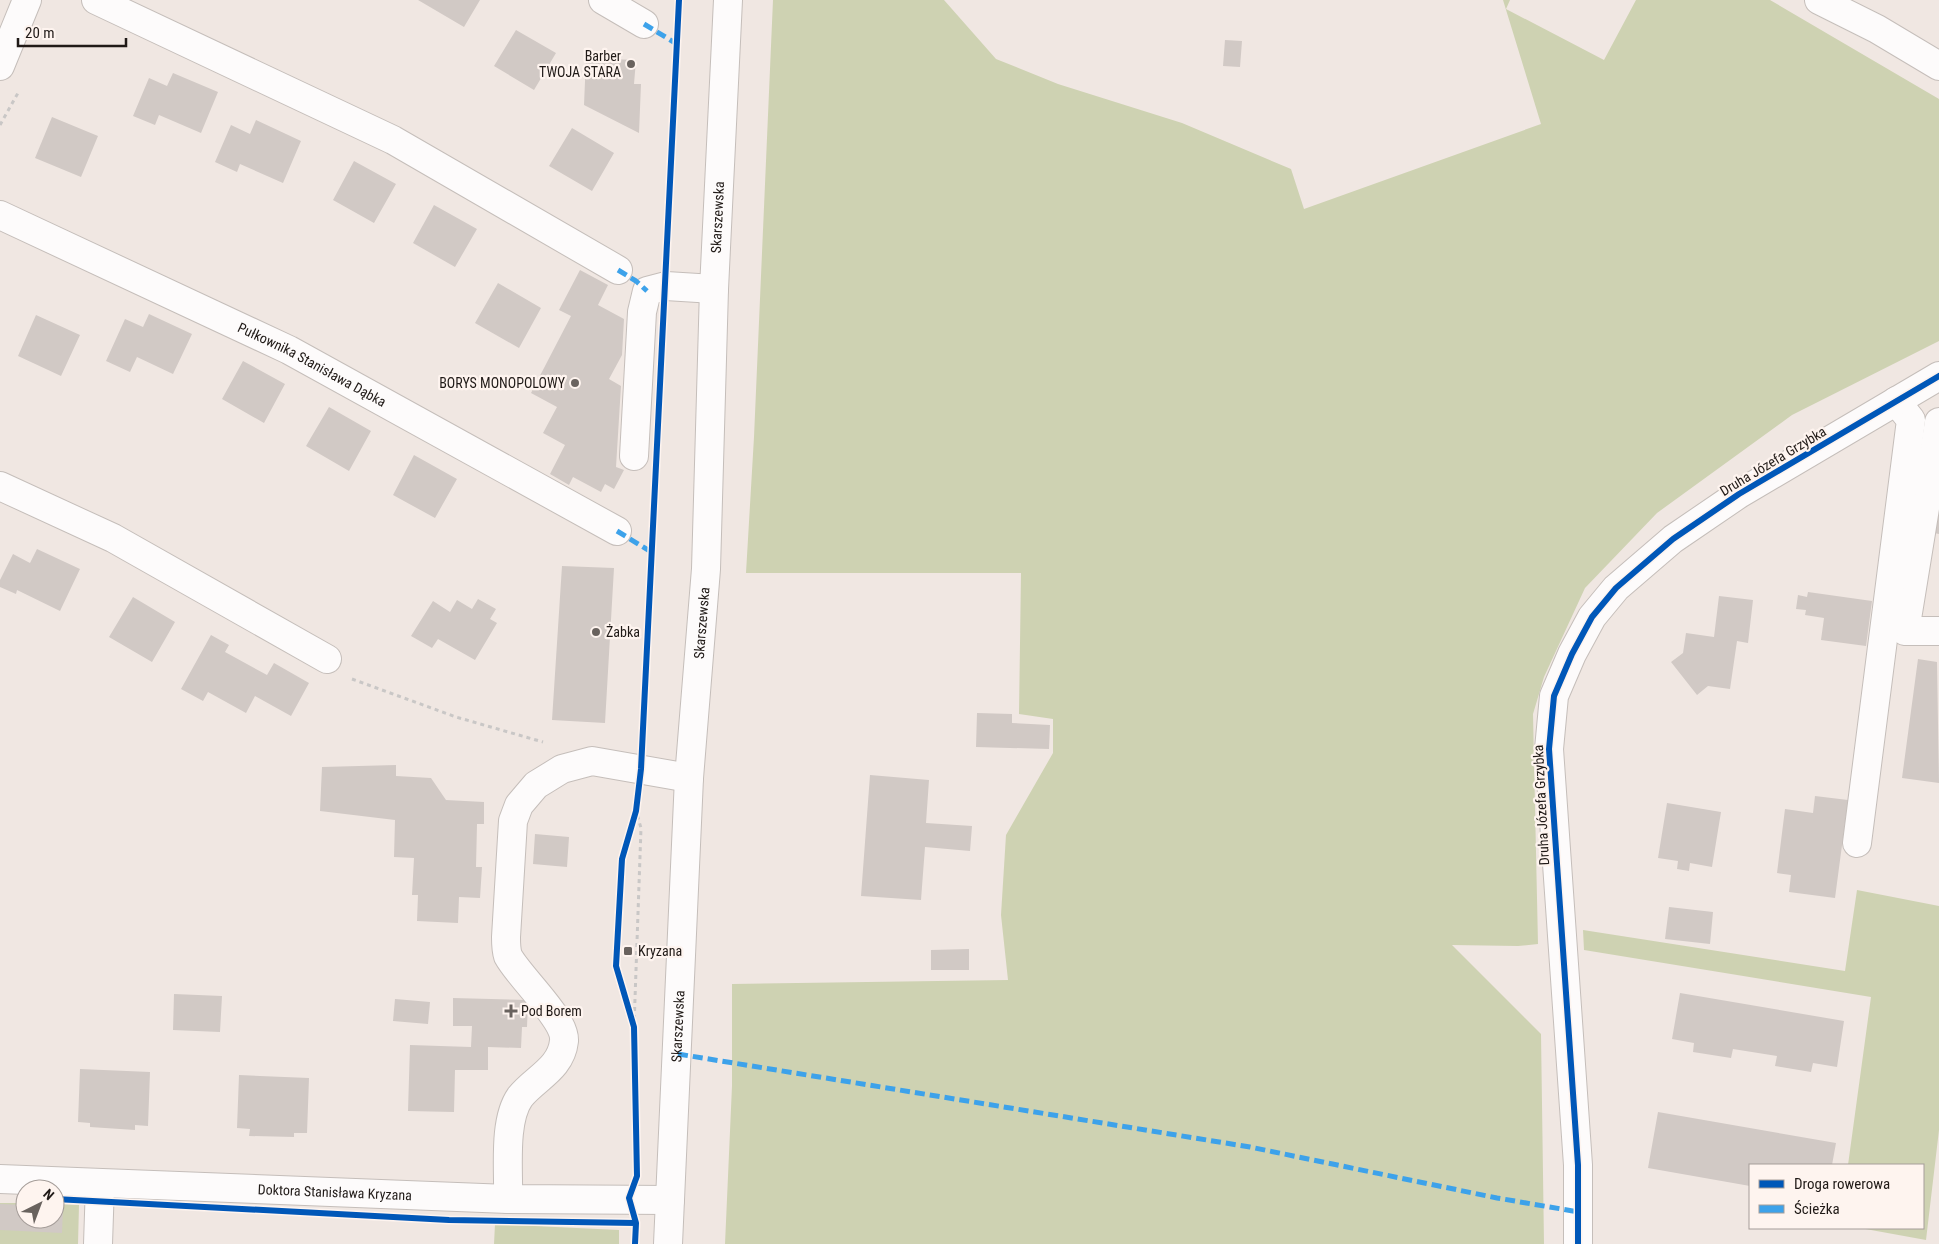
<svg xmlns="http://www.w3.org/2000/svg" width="1939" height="1244" viewBox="0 0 1939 1244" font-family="'Roboto Condensed',sans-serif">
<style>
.green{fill:#ced2b2}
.building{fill:#d1c9c5}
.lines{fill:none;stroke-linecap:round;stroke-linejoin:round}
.minor-casing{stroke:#c5beba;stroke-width:30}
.major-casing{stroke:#c5beba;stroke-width:30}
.path{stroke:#c9c7c6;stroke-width:3;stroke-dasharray:4 4;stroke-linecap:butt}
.minor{stroke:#fdfbfb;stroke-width:28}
.major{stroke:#fdfbfb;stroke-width:28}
.quiet{stroke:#3da2ea;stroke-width:5;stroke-dasharray:10 5;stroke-linecap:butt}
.cycleway-casing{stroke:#fef4ef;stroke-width:9}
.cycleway{stroke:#0057b8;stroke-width:6}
.poi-dot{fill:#69625e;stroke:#fef4ef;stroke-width:2}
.labels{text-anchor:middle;stroke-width:4.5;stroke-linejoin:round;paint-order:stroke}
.poi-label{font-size:14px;fill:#201a17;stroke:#fef4ef;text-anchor:start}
.street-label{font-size:14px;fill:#201a17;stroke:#fef4ef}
</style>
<rect width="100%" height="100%" fill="#f0e7e2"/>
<path class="green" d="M773,0H944L996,59L1058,84L1182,123L1291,169L1304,209L1541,124L1503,0H1510L1506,9L1604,60L1636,0H1770L1939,99V341L1792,415L1657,513L1585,588L1544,677L1533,714L1538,944L1518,946L1452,945L1541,1034L1544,1244H725L732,1086V984L1008,980L1001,915L1006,835L1053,753V719L1019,714L1021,573H746L754,437Z
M1857,890L1939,906V1130L1926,1240L1860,1228H1923V1165H1848L1871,997L1584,950L1583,930L1845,971Z
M0,1203H25V1219H55V1204L79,1205L78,1244H0Z
M495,1224L619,1230V1244H494Z"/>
<path class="building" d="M418,0H480L464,27Z
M516,30L556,53L534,90L494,66Z
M1225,40L1242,41L1240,67L1223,66Z
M586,58L636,60L634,84H641L639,133L584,105Z
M173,73L218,92L201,133L159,115L155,125L133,116L149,78L167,86Z
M52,117L98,136L81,177L35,158Z
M256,120L301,141L283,183L240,164L237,172L215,162L231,125L250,134Z
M572,128L614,153L592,191L549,166Z
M354,161L396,184L374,223L333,200Z
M434,205L477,229L455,267L413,243Z
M580,270L608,285L598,305L624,319L622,355L609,379L621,386L616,467L624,470L614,489L605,484L601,492L573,477L569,485L550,474L565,445L543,433L557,407L531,393L571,316L559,310Z
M498,283L541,308L519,348L475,323Z
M149,314L192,334L173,374L137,357L130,372L106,361L125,319L143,327Z
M36,315L80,335L61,376L18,356Z
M243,361L285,384L264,423L222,399Z
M329,407L371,431L349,471L306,446Z
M414,455L457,479L435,518L393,495Z
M1939,505V534L1934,533Z
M37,549L80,569L60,611L17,590L16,594L0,587V580L13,554L30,563Z
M562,566L614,568L605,723L552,720Z
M1808,592L1872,601L1866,646L1821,640L1824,618L1805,615L1806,610L1796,609L1798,595L1807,597Z
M1719,596L1753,600L1748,643L1737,641L1730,689L1708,686L1697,695L1671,662L1683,653L1686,633L1714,637Z
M133,597L175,622L152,662L109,637Z
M478,599L496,609L490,619L497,623L475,660L438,639L432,648L411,636L433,601L450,612L457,600L472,609Z
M211,635L229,645L225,652L267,675L274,663L309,683L291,716L255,696L246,713L208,692L203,701L181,689Z
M1918,659L1937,662L1939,783L1902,778Z
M977,713L1012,714V723L1050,725L1049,749L976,747Z
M396,765V776L431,778L446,800L484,802V824H477L476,867H482L480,898L459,897L458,923L417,921L418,895H412L414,858L394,857L395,820L320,811L322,767Z
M870,775L929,780L926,823L972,826L970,851L925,847L921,900L861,896Z
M1815,796L1848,800L1835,898L1789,892L1791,875L1777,873L1785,809L1813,813Z
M1667,803L1721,812L1712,867L1690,863L1689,871L1677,869L1678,861L1658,858Z
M535,834L569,837L567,867L533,864Z
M1669,907L1713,912L1710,944L1665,939Z
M969,949V970H931V950Z
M1680,993L1844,1021L1837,1067L1813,1063L1811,1072L1775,1066L1777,1056L1733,1049L1731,1058L1693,1052L1694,1043L1672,1039Z
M174,994L222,996L220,1032L173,1030Z
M453,998L528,1000L527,1027H522L521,1048L488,1047V1070H455L454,1112L408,1111L410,1045L471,1047L472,1026H453Z
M395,999L430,1002L428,1024L393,1021Z
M80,1069L150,1072L148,1126L135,1125V1130L90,1127V1123L78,1122Z
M239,1075L309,1078L307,1133H294V1137L249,1136L250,1129L237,1128Z
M1658,1112L1836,1143L1832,1165H1750V1186L1648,1168Z
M0,1204L25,1205V1219H55V1206L63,1207L62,1233L0,1230Z"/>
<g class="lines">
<defs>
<g id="minor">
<path d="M96,0L393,140L618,270"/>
<path d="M603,0L644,24"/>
<path d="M1819,0L1877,29L1939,66"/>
<path d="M0,66L27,0"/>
<path id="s1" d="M0,215L289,350L617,531"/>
<path d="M1939,422L1905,631H1939"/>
<path d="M634,456L642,312L647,291L666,286L714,289"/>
<path d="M0,486L113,538L327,659"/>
<path d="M1857,843L1911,420L1896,401"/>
<path id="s2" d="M0,1179L508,1199L670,1200"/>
<path d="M508,1199C509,1171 503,1121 520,1097C535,1078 561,1069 564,1041C566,1019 519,977 508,956C506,950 506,943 506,937L513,821L519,805L536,785L562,769L592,761L689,778"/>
<path d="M98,1244L100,1184"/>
<path d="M1578,1244V1165L1549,749L1554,696L1572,654L1592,617L1616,588L1673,539L1739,494L1939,376"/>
</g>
<g id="major">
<path id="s3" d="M668,1244L689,778L706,569L714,289L728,0"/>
</g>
</defs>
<use href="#minor" class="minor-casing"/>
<use href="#major" class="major-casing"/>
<path class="path" d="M0,125L18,93
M352,679L456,717L543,742
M634,1027L641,828L636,811"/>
<use href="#minor" class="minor"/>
<use href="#major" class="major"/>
<path class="quiet" d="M644,24L677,44
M618,270L636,281L647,291
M617,531L653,553
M678,1054L1250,1147L1497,1198L1579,1212"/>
<defs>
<path id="cycleway" d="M55,1199L449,1220L636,1223
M635,1244L636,1223L629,1198L637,1176L634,1027L616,966L622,859L636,811L641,769L679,0
M1578,1244V1165L1549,749L1554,696L1572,654L1592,617L1616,588L1673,539L1739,494L1939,376"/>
</defs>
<use href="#cycleway" class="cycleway-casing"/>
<use href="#cycleway" class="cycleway"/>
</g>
<g class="poi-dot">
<circle cx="631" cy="64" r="5"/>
<circle cx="575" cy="383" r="5"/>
<circle cx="596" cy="632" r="5"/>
<rect x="623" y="946" width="10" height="10" rx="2.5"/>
<path d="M508.5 1003.5h5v5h5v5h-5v5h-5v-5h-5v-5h5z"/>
</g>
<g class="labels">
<g class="poi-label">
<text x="621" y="61" text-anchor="end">Barber<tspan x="621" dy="16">TWOJA STARA</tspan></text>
<text x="565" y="388" text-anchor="end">BORYS MONOPOLOWY</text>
<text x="606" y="637">Żabka</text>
<text x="638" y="956">Kryzana</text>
<text x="521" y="1016">Pod Borem</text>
</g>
<g class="street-label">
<text dy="5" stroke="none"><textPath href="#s3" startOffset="1028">Skarszewska</textPath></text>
<text dy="5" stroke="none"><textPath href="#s1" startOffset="346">Pułkownika Stanisława Dąbka</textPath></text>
<text transform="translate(1773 461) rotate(-31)" y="5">Druha Józefa Grzybka</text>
<text dy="5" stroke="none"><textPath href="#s3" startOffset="622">Skarszewska</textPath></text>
<text transform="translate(1541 805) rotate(-93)" y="5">Druha Józefa Grzybka</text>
<text dy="5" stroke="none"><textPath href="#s3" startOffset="218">Skarszewska</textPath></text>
<text dy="5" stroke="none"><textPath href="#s2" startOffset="335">Doktora Stanisława Kryzana</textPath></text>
</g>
</g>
<rect x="1749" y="1164" width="175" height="65" fill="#fef4ef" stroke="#a59d99"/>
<rect x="1759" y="1180" width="25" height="8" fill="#0057b8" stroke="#a59d99"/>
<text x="1794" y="1189" font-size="15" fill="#201a17">Droga rowerowa</text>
<rect x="1759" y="1205" width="25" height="8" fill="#3da2ea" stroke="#a59d99"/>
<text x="1794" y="1214" font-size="15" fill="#201a17">Ścieżka</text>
<g transform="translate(40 1204) rotate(42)"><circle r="24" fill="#fef4ef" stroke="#a59d99"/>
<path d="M0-4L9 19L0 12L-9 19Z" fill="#69625e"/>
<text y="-8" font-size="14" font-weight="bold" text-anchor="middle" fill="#201a17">N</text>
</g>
<path d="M18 38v8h108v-8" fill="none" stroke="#201a17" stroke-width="2.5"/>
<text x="25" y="38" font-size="15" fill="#201a17" stroke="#fef4ef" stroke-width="4" paint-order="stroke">20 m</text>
</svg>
